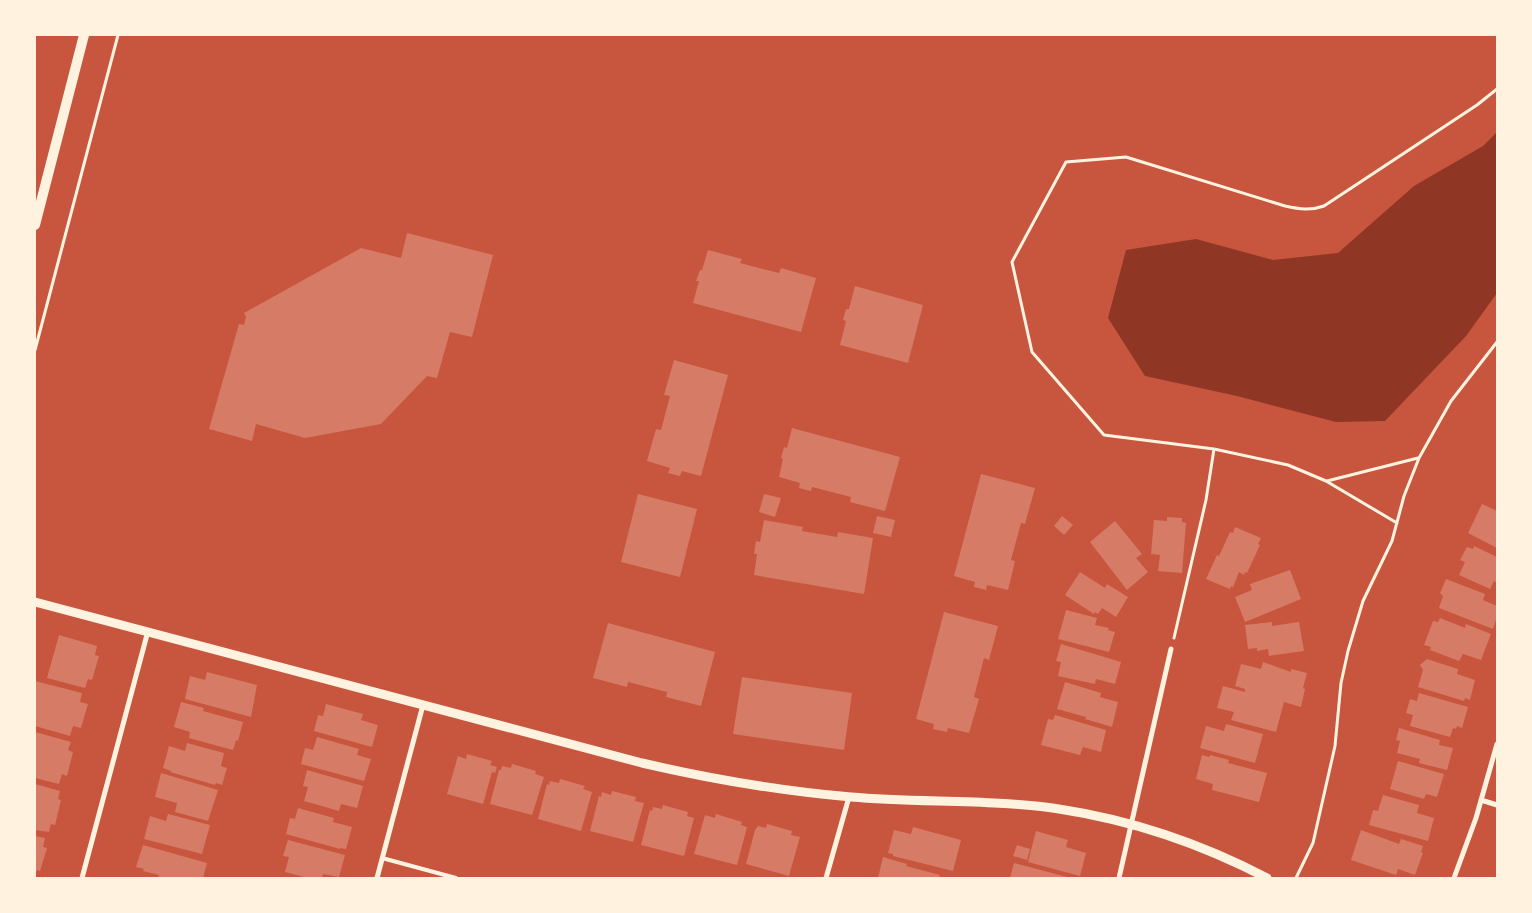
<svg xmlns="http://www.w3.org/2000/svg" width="1532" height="913" viewBox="0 0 1532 913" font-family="'Crimson Pro',serif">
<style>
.water{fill:#8f3625}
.building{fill:#d67c66}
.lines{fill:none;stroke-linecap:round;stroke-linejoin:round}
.path{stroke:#fff3e0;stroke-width:3}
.service{stroke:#fff3e0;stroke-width:4}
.minor{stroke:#fff3e0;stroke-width:5}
.tertiary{stroke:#fff3e0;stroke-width:9}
.secondary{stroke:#fff3e0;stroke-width:10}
</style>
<rect width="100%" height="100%" fill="#c8553d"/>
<path class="water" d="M1497,132V293L1466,336L1385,421L1336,422L1237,396L1145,376L1108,318L1126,250L1196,239L1273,260L1338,253L1414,186L1483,146Z"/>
<path class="building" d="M407,233L493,255L472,337L450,332L437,378L427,376L381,424L305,438L256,424L252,441L209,429L239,324L244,325L246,317L244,313L361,248L401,258Z
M708,250L742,259L740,263L779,273L781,268L816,278L801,332L693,303L699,281H696L700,270H702Z
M855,286L923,305L908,363L840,345L846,321L843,320L846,309H849Z
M674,360L728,375L701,476L682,471L680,476L668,473L670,468L647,461L656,429L661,430L670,396L664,395Z
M792,428L900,457L885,511L850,502L851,497L812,487L811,491L799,488L800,483L779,477L783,459L781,458L784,447L787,448Z
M981,474L1035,488L1025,524L1021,523L1011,560L1015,561L1008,590L987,585L986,590L974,587L975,582L954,576Z
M638,494L697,509L680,577L621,562Z
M764,494L781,498L775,517L759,512Z
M1482,504L1497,511V548L1468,533Z
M877,516L895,520L891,537L873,533Z
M1062,516L1073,525L1064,535L1054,526Z
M1167,517L1182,518V522L1186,523L1182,573L1158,571L1160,555L1151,554L1154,520L1167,521Z
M764,520L803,527L802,531L837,537L838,532L873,538L864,594L754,575L757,554H754L756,541L760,542Z
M1115,521L1142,554L1136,558L1148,572L1127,590L1090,542Z
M1235,527L1261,538L1258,544L1260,545L1247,573L1245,572L1244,575L1239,572L1233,587L1231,586L1230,589L1206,579L1217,555L1219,556L1230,532L1233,533Z
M1474,546L1497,557V583L1494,581L1490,589L1459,575L1465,562L1460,560L1467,547L1473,549Z
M1290,570L1301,599L1245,622L1235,597L1252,590L1250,584Z
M1080,572L1105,588L1107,584L1128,597L1116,617L1102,608L1098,614L1095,612L1094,614L1065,595Z
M1446,579L1485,594L1483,600L1497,606V617L1493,629L1439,608L1443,596L1440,593Z
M1066,610L1097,618L1095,625L1109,628L1108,630L1115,632L1109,652L1058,639Z
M944,612L998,626L989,660L984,658L974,697L979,699L969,733L948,728L947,732L933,729L934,724L916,719Z
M1440,618L1465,628L1466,624L1491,634L1481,660L1463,654L1459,661L1430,650L1431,647L1424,645L1433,621L1438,622Z
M1272,622V626L1299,622L1304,651L1269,656L1268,649L1257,651V648L1248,649L1245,625Z
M608,623L715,652L701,706L666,697L667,692L628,682L627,687L593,678Z
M59,635L97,646L95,655L99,656L92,680L88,679L85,688L47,678Z
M1061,644L1121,662L1115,684L1096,679L1095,684L1058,676L1061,662L1056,661Z
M1427,659L1458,669L1457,674L1475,680L1470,700L1465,698L1464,701L1418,687L1423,670L1420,665Z
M1263,662L1291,672V669L1307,673L1303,688L1305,689L1301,707L1284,702L1276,732L1231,720L1234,712L1217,708L1223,686L1245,692V689L1235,686L1241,664L1261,669Z
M207,672L257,685L251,717L185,699L190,676L205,680Z
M742,677L852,693L844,750L733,734Z
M35,681L82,693L80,702L88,704L81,728L73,726L70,736L35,726Z
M1065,682L1101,693L1100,697L1118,702L1112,727L1085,719L1086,717L1057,709Z
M1419,693L1468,707L1462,728L1457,726L1456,729L1453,728L1450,737L1410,726L1413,715L1406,713L1410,699L1417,701Z
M181,702L204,708L203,711L243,722L238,741L236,740L233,750L189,738L190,732L174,727Z
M326,704L363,714L361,720L378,725L372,747L314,731L318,715L323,716Z
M1055,715L1106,730L1101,752L1083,747L1080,755L1041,745L1048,719L1053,720Z
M1226,724L1263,734L1255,763L1200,748L1206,726L1224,731Z
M1399,728L1440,740L1439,745L1453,748L1447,770L1419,763L1420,759L1397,753L1400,741L1396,740Z
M35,732L71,742L68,750L73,752L67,776L62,774L59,784L35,778Z
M317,737L359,749L357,755L371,759L364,781L301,764L305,748L313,750Z
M187,743L224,753L221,766L227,768L222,785L216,783L215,785L170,772L171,771L163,768L169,746L185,751Z
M467,754L492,761L490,765L497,767L495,773L492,772L483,804L447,794L458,756L466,759Z
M1202,755L1209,757L1210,755L1229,760L1228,763L1267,773L1259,802L1212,790L1213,784L1196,779Z
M1398,761L1444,774L1437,797L1426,794L1424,799L1390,789Z
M512,764L536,771L535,774L544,777L532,815L490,804L499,770H501L502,766L511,768Z
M307,770L363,786L357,808L341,804L339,811L304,801L308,787L303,786Z
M161,773L218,790L208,821L175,812L177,803L155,797Z
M560,779L585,786L583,789L592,792L581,831L538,819L547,784L549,785L550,781L559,783Z
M35,784L60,791L58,799L61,800L55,825L51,824L49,832L35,830Z
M612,791L636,797L635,801L644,803L633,842L590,831L599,796L601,797L602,792L611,795Z
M1383,795L1419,805L1417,813L1434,818L1428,841L1369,825L1373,810L1378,811Z
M663,805L688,812L687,816L694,818L684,856L641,845L650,810L652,811L653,807L662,809Z
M298,808L334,818L333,822L352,827L346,849L340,848V849L286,834L290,818L295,819Z
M168,814L210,825L202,854L144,839L150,816L166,821Z
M716,814L742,822L741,825L747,827L737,865L694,854L705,815L715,818Z
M767,824L792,831L791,835L800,837L789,876L746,864L755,830L758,826L766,828Z
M913,827L961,840L953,871L893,856V854L888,853L894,830L911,834Z
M1361,830L1399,844L1401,839L1423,846L1421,852L1423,853L1415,875L1398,869L1396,875L1351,860Z
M1036,831L1068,840L1066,847L1086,853L1080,876L1028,862Z
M35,836L45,838L43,847L47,848L40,871L37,870L35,876Z
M288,840L345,855L339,877L323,874L322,878H308L285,872L289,857L283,856Z
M143,845L207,863L203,878H158L159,875L143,871L144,869L136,867Z
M1017,845L1030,849L1027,860L1013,856Z
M883,857L907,864L906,866L940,875L939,878H878Z
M1014,863L1067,877V878H1010Z"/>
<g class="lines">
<path class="path" d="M35,350L118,35
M1327,481L1418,458
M1397,523L1326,481L1288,465L1214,449L1104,435L1032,352L1012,262L1066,162L1126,157L1285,206C1299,209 1310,211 1324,206L1477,105L1497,89
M1174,638L1206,500L1214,449
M1296,878L1313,843L1335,746L1341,683L1348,651L1363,601L1392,541L1404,496L1419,458L1451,401L1497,342"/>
<path class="service" d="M382,858L456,878"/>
<path class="minor" d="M1481,800L1497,805
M82,878L148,631
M377,878L423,705
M826,878L849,797
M1119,878L1171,649
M1454,878L1476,818L1497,744"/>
<path class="tertiary" d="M35,602L642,763C711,779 781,791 851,797C920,803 992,799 1059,809C1131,820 1202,844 1267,878"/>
<path class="secondary" d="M35,225L84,35"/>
</g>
<rect width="1532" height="913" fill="none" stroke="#fff3e0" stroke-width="72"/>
</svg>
